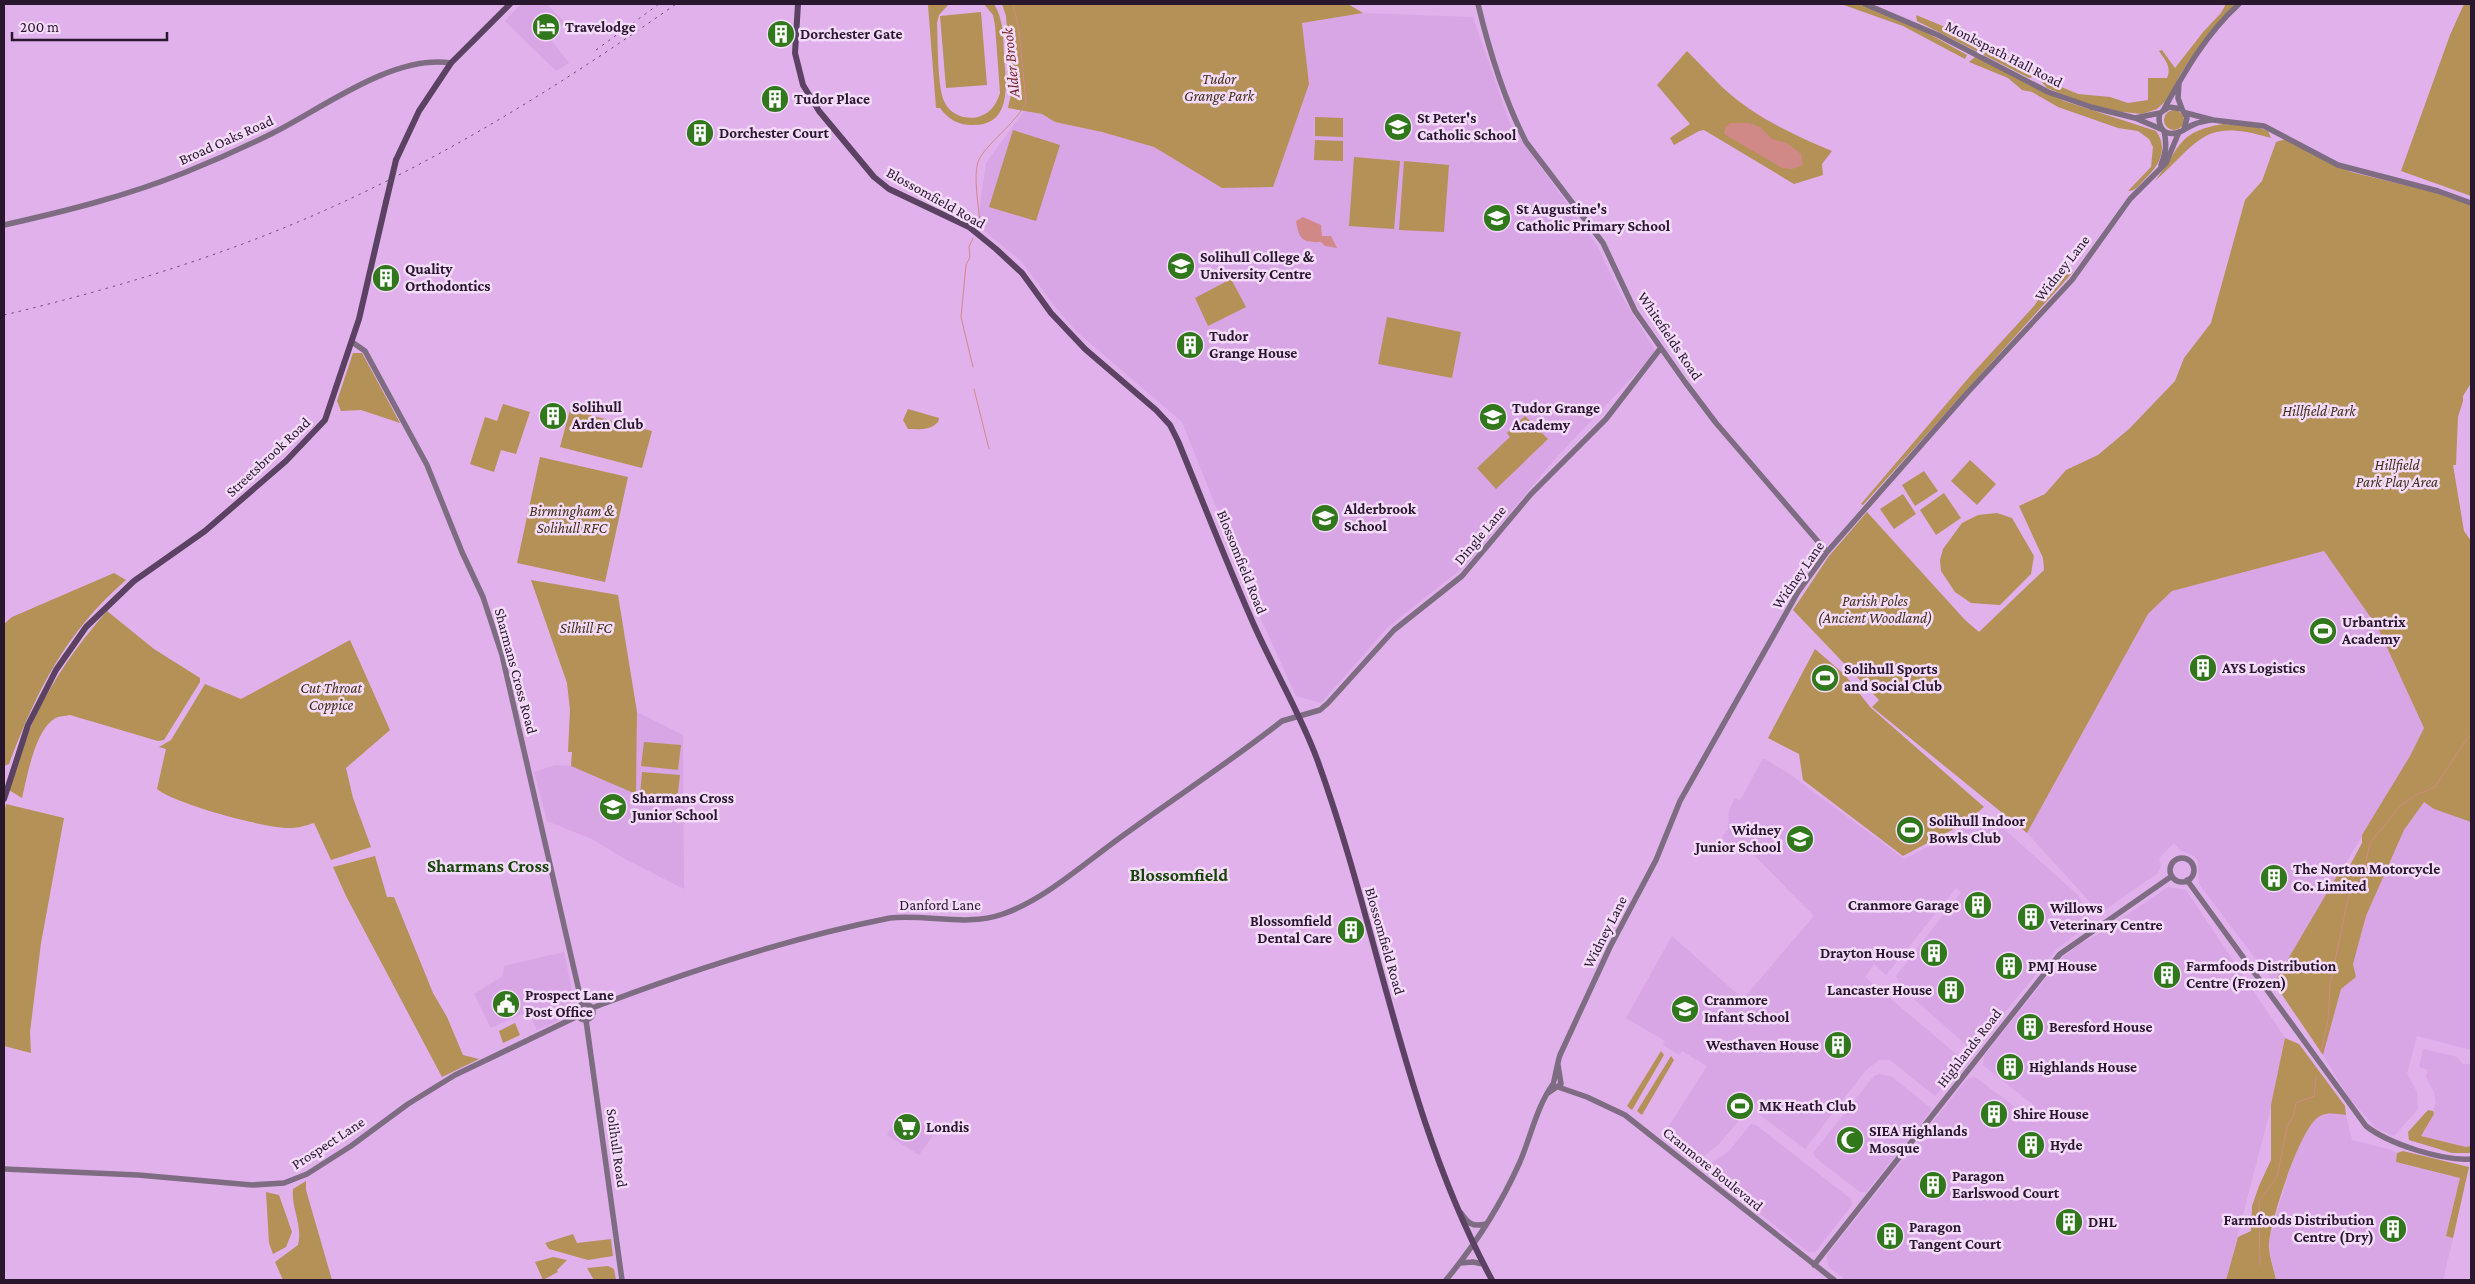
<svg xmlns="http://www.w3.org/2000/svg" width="2475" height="1284" viewBox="0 0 2475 1284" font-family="'Crimson Pro',serif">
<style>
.built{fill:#d8a5e5}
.green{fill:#b49157}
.water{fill:#d18988}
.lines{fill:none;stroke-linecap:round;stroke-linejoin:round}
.stream{stroke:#d18988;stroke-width:1}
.tertiary{stroke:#7e6c82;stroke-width:5.5}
.secondary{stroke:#5c4262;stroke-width:6}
.rail{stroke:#6d5175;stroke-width:1;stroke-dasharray:2.5 5;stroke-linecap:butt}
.secondary-bridge{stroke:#5c4262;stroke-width:6}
.labels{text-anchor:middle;stroke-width:5;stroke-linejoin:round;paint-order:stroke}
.poi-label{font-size:15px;font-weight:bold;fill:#28172d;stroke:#f3dbf9;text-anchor:start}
.street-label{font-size:15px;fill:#28172d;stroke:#f3dbf9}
.park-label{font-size:15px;font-style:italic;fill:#413116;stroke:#f3dbf9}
.water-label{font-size:16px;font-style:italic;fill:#7d272e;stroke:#f3dbf9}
.quarter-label{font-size:18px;font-weight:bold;fill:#174509;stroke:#f3dbf9}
</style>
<rect width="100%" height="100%" fill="#e0b1eb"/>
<path class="built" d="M521,4H546L566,23L548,36L569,63L556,71L505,21Z
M1363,13L1473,17L1510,124L1597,246L1621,295L1656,352L1555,459L1465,566L1388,627L1321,703L1296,696L1261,619L1182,422L1076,331L1054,305L1021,261L977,225L986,163L1024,111L1042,114L1055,122L1102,132L1154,147L1222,188H1228L1309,84L1302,23Z
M2324,551L2378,628L2424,728L2410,756L2274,983L2199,884L2198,861L2194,856L2180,850L2174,843L2159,858L2161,866L2158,873L2100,913L2027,833L2148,614L2172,591Z
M637,712L683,735L684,889L625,859L592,839L547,821L534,772L555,765L571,766L636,793Z
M1763,758L1791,775L1904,859L1972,824L1985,812L2078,895L2091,922L2056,950L1973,1051L1904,990L1896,976L1961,892L1956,888L1886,975L1874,964L1865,977L1963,1060L1938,1093L1935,1096L1890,1060H1879L1866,1070L1805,1149L1756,1112L1760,1107L1754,1103L1719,1144L1695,1164L1662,1137L1707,1066L1682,1051L1679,1055L1663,1045L1665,1041L1626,1018L1672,936L1743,999L1814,916L1741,842L1729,851L1722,836L1728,830L1729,810L1735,798L1740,801Z
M2424,802L2434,809L2471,822V1050L2417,1036L2407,1073L2417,1092L2418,1109L2394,1136L2376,1128L2350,1099L2323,1055L2341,989L2356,977L2353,964L2366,916L2404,830Z
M2168,887L2186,890L2285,1038L2271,1107L2226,1280H1846L1828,1266L1827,1255L1967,1079L1975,1077L2027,1116L2036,1107L1983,1065L1984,1056L2062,958L2081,943L2097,935Z
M564,952L573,996L567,1017L537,1030L528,1011L491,1028L474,994L503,976L504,966Z
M2423,1049L2457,1057L2463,1064H2471V1146L2466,1147L2421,1136L2434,1114L2433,1111L2436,1102L2434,1092L2426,1077L2428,1070L2419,1067Z
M1880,1074L1892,1077L1931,1108V1111L1866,1192H1860L1817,1159L1813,1153L1874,1076Z
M2331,1113L2346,1115L2352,1140L2392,1150L2397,1153L2396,1162L2460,1178L2446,1236L2453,1238L2443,1280H2276L2268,1244L2291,1164L2306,1132L2318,1116Z
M908,1114L935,1133L919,1155L887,1135L900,1117Z
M1751,1124L1756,1125L1851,1199L1852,1205L1815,1252H1808L1708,1172V1165L1729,1151Z"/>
<path class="green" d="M949,4L939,15L937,23C938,41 937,89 945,103C951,115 966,120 978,117C991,113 996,105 1000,93L995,25L993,15L984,4H994C1004,20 1003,38 1004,56C1006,83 1013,126 972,125C958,125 948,119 940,108H936L928,5Z
M1002,4H1348L1363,13L1302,23L1309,84L1273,187L1222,188L1154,147L1102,132L1055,122L1042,114L1008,108L1011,94L1006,16Z
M1841,4H1861L1913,25L1967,55L1965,59L1903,26Z
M2226,4H2237L2198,48L2181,73L2168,99L2157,109L2142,114L2114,111L2076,100L2047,88L2040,80L2041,75L2052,83L2078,94L2110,97L2128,103L2148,100V78H2167C2172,67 2165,60 2159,51L2162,50L2175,68L2204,31L2221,13Z
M2464,4H2471V196L2401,171L2450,35Z
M981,12L987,85L946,88L940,16Z
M1916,15L1967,36L2036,71L2033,77L2029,78L1917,21Z
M1687,51C1699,63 1710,75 1722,87C1753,116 1793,135 1832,151L1822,164L1823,175L1794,184L1704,130L1699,131L1674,145L1670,138L1690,124L1657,85Z
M1976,56L2064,101L2156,131C2169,149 2159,166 2144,180C2139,185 2136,191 2128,191L2151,167L2153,147L2149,139L2138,131L2118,128L2058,107L2032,92L2022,90L2008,78L1969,62Z
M2164 120a10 10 0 1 1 20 0a10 10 0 1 1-20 0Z
M1315,117L1343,118V137L1315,136Z
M2223,124L2254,126L2268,131L2271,138C2203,118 2201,140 2155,181C2181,148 2176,132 2223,124Z
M1013,130L1060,145L1036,221L989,207Z
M2286,139L2351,172L2437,193L2471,205V383L2463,396V401L2458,417L2456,465H2453L2464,531L2471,541V822L2434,809L2424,802L2404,830L2366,916L2353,964L2356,977L2341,989L2323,1055L2274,983L2341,869H2348L2362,843V835L2410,756L2424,728L2378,628L2324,551L2172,591L2148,614L2027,833L1872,707L1879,700L1793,610L1829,556L1867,512L1965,620L1979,632L2044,570L2043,558L2019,506L2045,494L2066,470L2098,455L2129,429L2175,381L2184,358L2211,323L2245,200L2262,181L2276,142Z
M1315,140L1343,141V161L1314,160Z
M1354,157L1400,161L1394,229L1349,226Z
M1404,161L1449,165L1444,232L1399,230Z
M2063,265L2073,272L1863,505L1861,504L1971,375L2034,306Z
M1231,279L1246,307L1208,326L1195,298Z
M1387,317L1461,332L1452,378L1378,364Z
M353,353H362L400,423L361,410L341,411L337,401Z
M503,404L530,412L516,454L501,450L494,472L470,464L485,417L497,421Z
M908,409L939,418L938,422C930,431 918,429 908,429L903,420Z
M570,410L652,431L642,468L560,447Z
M1525,416L1548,439L1496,489L1477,468L1510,437L1507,433Z
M540,457L628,477L605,582L517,563Z
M1970,460L1996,484L1977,505L1951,481Z
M1924,471L1938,491L1915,506L1902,485Z
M1944,493L1961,518L1936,535L1920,510Z
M1903,494L1916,514L1894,529L1880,509Z
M1997,513L2012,518L2034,556L2031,574L2000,605L1971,603L1955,592L1941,571L1940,560L1943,549L1962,523L1978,515Z
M114,573L126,580C65,633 37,690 9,764L4,766V624L12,617Z
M531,580L618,595L637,712L636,794L571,766L572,752H568L570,710L567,683Z
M107,611L154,649L200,678V682L164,740L158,741L70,715C65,716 58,716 54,719C35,731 27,777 22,798L9,790C18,766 25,740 35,717C54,678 78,644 107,611Z
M350,640L390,730L346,768L353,798L371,847L331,860L314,823C307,825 299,828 291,828C267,829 175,804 157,789L166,749L159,747L171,740L205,684L241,699Z
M1815,649L1845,675L1870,707L1984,807L1965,823L1903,856L1803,780L1799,754L1768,738Z
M644,742L681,745L678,770L641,766Z
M642,772L680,775L677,800L640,796Z
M6,804L64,818L41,943L30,1032L31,1053L4,1046V815Z
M375,856L387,897H394L433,993L447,1017L463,1055L479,1059L442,1077L346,896L333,867Z
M515,1023L520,1035L503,1043L499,1031Z
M2285,1038L2299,1044L2345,1106L2346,1115C2337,1114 2328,1112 2320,1116C2300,1126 2271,1220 2269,1243C2268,1254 2274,1269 2276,1280H2226L2238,1237L2251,1231L2252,1206L2259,1186L2271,1160V1105Z
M1661,1051L1664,1055L1632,1110L1627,1106Z
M1671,1056L1674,1060L1642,1115L1637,1111Z
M2428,1110L2433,1111L2434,1114L2421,1136L2466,1147L2471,1146V1153H2452L2409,1140L2408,1132Z
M2403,1151L2469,1167L2453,1238L2446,1236L2460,1178L2396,1162L2397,1153Z
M306,1181V1190L332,1280H283L275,1262L298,1245C303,1225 291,1208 293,1189Z
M266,1192L279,1195L292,1232L286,1247L273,1254L269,1243Z
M573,1234L577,1243L611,1239L613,1256L588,1260L549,1249L545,1243Z
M553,1257L567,1260L557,1270L558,1272L543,1280L535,1262Z
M608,1266L614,1269L616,1280H594L587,1268Z"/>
<path class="water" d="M1730,123H1749L1760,127L1772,139L1787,143L1801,154L1803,165L1792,169L1782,168L1724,134L1725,128Z
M1303,217L1321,225L1322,236H1331L1337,248L1325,246L1321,242C1302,243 1299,239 1296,221Z"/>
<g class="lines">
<path class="stream" d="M980,224C979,207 973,177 978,162C984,145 1017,123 1026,102L1019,30L1013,4
M973,367L961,317L966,265L970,257L969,247L973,238
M974,389L989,449
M2321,1052L2328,1020L2330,985L2349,894L2363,875L2370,843L2400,806L2416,795L2435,787L2463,744L2471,734
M2260,1266L2259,1201L2277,1177L2287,1127L2294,1114L2296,1103L2314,1096L2316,1077"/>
<path class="tertiary" d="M1478,4C1489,50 1504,99 1526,142L1603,243L1635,311L1685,382L1716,423L1827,552
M1865,4L1938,35L2048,92L2091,107L2135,118L2161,129
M2179,83L2178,98L2182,109
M2164,109C2185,71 2206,34 2239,4
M2186,113L2213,120L2264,126L2338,165L2438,191L2471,203
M2135,118L2160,113
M2184,129L2187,118L2182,109L2169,107L2160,113C2157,124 2162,136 2176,133C2183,132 2188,126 2195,124C2200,122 2206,121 2211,120
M2161,165C2166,152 2167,144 2164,131
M4,225C66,211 127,196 186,172C216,160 245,147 273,133C323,108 393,54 451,63
M352,342L365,351L427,465L462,552L483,597L502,655L582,1004
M2170 870a12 12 0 1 1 24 0a12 12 0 1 1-24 0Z
M2187,880L2366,1126C2389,1144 2442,1161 2471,1159
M577 1012a8 8 0 1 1 16 0a8 8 0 1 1-16 0Z
M592,1008C689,971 788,938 890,918C928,914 966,927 1003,914C1044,900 1086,862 1121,837C1174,798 1230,762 1282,721L1320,710L1328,703L1394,630L1462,576L1531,494L1606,419L1660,349
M586,1020L622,1280
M1558,1087L1587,1097L1625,1115L1834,1280
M1548,1093L1561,1084L1558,1065
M4,1169L138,1175L252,1185L284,1183L307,1174L351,1146L408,1104L455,1075L578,1016
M1461,1213C1469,1224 1472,1227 1486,1224
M1460,1263L1473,1262L1483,1264
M1814,1265L2060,954L2172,876
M1446,1280C1475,1245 1500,1206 1519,1164C1531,1137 1536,1108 1553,1084C1554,1083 1558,1060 1560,1055L1610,947L1656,860L1680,801L1798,592L1827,552L1968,392L2072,280L2130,199L2166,163L2179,132"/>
<path class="secondary" d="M798,4L795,53L803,85L819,111L874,177L889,189L969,227L996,249L1022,273L1051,313L1085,349L1156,410L1170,425L1178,441C1203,502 1227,564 1254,625C1274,670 1300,713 1317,759C1380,932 1404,1118 1492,1280
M396,160L419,111L451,63L510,4
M4,799L28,725L56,670L86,627L134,581L205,531L286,461L325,420L359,319L386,202"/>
<path class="rail" d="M596,50L659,4
M4,315C109,290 213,259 312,216C441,160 561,85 676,4"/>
<path class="secondary-bridge" d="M386,202L396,160"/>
</g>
<defs>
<symbol id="hotel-disc" viewBox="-11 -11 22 22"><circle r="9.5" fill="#31781c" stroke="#f3dbf9"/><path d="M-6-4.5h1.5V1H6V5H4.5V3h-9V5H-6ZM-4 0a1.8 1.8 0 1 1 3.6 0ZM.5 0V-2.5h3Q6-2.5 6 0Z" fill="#fff"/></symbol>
<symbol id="building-disc" viewBox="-11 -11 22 22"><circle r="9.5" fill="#31781c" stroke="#f3dbf9"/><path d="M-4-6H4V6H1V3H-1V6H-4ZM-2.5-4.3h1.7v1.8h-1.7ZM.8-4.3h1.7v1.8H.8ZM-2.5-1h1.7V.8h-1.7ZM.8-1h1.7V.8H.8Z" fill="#fff"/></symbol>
<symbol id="school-disc" viewBox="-11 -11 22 22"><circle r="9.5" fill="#31781c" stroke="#f3dbf9"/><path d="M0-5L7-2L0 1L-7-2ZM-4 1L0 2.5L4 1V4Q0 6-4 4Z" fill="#fff"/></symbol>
<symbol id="university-disc" viewBox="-11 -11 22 22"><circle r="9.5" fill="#31781c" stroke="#f3dbf9"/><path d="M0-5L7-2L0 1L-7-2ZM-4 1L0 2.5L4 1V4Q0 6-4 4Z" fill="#fff"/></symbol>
<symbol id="stadium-disc" viewBox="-11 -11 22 22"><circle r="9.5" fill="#31781c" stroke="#f3dbf9"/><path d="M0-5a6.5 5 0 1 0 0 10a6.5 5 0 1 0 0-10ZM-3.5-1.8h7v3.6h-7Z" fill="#fff"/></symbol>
<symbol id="civic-disc" viewBox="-11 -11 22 22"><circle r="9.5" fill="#31781c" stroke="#f3dbf9"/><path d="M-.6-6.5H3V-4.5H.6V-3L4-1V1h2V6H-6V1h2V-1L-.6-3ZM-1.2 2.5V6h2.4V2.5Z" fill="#fff"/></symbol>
<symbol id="supermarket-disc" viewBox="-11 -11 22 22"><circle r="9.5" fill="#31781c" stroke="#f3dbf9"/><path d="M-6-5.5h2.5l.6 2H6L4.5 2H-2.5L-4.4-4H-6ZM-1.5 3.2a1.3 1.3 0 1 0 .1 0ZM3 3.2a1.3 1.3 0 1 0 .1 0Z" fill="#fff"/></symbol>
<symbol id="mosque-disc" viewBox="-11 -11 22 22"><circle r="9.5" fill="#31781c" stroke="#f3dbf9"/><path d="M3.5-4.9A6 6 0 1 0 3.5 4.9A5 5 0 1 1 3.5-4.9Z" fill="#fff"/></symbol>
</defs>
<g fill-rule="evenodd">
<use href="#hotel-disc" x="530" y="11" width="32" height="32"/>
<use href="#building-disc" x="765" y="18" width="32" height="32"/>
<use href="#building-disc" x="759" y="83" width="32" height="32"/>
<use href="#school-disc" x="1382" y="111" width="32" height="32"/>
<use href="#building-disc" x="684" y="117" width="32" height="32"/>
<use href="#school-disc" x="1481" y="202" width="32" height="32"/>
<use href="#university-disc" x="1165" y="250" width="32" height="32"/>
<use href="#building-disc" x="370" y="262" width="32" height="32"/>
<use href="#building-disc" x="1174" y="329" width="32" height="32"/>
<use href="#building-disc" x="537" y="400" width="32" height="32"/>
<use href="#school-disc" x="1477" y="401" width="32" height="32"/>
<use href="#school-disc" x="1309" y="502" width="32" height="32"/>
<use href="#stadium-disc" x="2307" y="615" width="32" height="32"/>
<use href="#building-disc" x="2187" y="652" width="32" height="32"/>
<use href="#stadium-disc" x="1809" y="662" width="32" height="32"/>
<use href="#school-disc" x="597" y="791" width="32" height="32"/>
<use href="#stadium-disc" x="1894" y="814" width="32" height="32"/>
<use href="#school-disc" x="1784" y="823" width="32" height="32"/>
<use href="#building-disc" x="2258" y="862" width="32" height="32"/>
<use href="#building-disc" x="1962" y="889" width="32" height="32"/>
<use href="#building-disc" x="2015" y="901" width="32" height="32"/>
<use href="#building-disc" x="1335" y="914" width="32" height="32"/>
<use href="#building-disc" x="1918" y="937" width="32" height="32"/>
<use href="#building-disc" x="1993" y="950" width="32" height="32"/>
<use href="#building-disc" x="2151" y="959" width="32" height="32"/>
<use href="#building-disc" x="1935" y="974" width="32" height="32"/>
<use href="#civic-disc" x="490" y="988" width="32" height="32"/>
<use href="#school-disc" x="1669" y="993" width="32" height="32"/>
<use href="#building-disc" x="2014" y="1011" width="32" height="32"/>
<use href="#building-disc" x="1822" y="1029" width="32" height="32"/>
<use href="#building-disc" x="1994" y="1051" width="32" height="32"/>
<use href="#stadium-disc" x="1724" y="1090" width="32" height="32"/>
<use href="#building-disc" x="1978" y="1098" width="32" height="32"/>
<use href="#supermarket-disc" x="891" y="1111" width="32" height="32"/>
<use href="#mosque-disc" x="1834" y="1124" width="32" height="32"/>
<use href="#building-disc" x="2015" y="1129" width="32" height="32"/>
<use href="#building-disc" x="1917" y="1169" width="32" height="32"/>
<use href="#building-disc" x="2053" y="1206" width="32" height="32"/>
<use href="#building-disc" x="2377" y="1213" width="32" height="32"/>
<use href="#building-disc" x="1874" y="1220" width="32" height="32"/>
</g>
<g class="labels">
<g class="poi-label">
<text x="565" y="32">Travelodge</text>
<text x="800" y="39">Dorchester Gate</text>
<text x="794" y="104">Tudor Place</text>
<text x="1417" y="123">St Peter's<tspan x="1417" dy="17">Catholic School</tspan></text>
<text x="719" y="138">Dorchester Court</text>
<text x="1516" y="214">St Augustine's<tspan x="1516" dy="17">Catholic Primary School</tspan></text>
<text x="1200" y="262">Solihull College &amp;<tspan x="1200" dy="17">University Centre</tspan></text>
<text x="405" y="274">Quality<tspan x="405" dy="17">Orthodontics</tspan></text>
<text x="1209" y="341">Tudor<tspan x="1209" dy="17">Grange House</tspan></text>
<text x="572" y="412">Solihull<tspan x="572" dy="17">Arden Club</tspan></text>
<text x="1512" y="413">Tudor Grange<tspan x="1512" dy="17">Academy</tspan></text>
<text x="1344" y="514">Alderbrook<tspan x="1344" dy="17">School</tspan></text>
<text x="2342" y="627">Urbantrix<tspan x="2342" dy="17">Academy</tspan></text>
<text x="2222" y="673">AYS Logistics</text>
<text x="1844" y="674">Solihull Sports<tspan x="1844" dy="17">and Social Club</tspan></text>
<text x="632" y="803">Sharmans Cross<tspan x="632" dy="17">Junior School</tspan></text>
<text x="1929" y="826">Solihull Indoor<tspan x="1929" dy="17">Bowls Club</tspan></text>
<text x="1781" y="835" text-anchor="end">Widney<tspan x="1781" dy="17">Junior School</tspan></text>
<text x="2293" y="874">The Norton Motorcycle<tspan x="2293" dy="17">Co. Limited</tspan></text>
<text x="1959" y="910" text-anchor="end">Cranmore Garage</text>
<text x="2050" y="913">Willows<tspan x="2050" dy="17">Veterinary Centre</tspan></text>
<text x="1332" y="926" text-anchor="end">Blossomfield<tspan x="1332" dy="17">Dental Care</tspan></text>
<text x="1915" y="958" text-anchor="end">Drayton House</text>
<text x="2028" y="971">PMJ House</text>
<text x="2186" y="971">Farmfoods Distribution<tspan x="2186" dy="17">Centre (Frozen)</tspan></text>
<text x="1932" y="995" text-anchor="end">Lancaster House</text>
<text x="525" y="1000">Prospect Lane<tspan x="525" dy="17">Post Office</tspan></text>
<text x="1704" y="1005">Cranmore<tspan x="1704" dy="17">Infant School</tspan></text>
<text x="2049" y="1032">Beresford House</text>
<text x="1819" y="1050" text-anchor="end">Westhaven House</text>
<text x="2029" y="1072">Highlands House</text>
<text x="1759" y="1111">MK Heath Club</text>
<text x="2013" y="1119">Shire House</text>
<text x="926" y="1132">Londis</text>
<text x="1869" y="1136">SIEA Highlands<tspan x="1869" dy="17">Mosque</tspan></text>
<text x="2050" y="1150">Hyde</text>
<text x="1952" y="1181">Paragon<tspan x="1952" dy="17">Earlswood Court</tspan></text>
<text x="2374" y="1225" text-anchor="end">Farmfoods Distribution<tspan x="2374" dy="17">Centre (Dry)</tspan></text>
<text x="2088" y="1227">DHL</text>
<text x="1909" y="1232">Paragon<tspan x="1909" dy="17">Tangent Court</tspan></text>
</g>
<g class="street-label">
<text transform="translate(2004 54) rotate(27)" y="5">Monkspath Hall Road</text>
<text transform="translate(226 140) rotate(-24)" y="5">Broad Oaks Road</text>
<text transform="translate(936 198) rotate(29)" y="5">Blossomfield Road</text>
<text transform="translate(2062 268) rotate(-52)" y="5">Widney Lane</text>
<text transform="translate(1670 336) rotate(56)" y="5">Whitefields Road</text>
<text transform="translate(268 457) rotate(-43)" y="5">Streetsbrook Road</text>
<text transform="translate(1480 535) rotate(-50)" y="5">Dingle Lane</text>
<text transform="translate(1242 562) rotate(68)" y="5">Blossomfield Road</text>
<text transform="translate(1798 575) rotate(-55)" y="5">Widney Lane</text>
<text transform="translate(516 671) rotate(75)" y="5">Sharmans Cross Road</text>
<text x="940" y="910">Danford Lane</text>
<text transform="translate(1605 932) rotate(-63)" y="5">Widney Lane</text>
<text transform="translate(1385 941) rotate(74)" y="5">Blossomfield Road</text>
<text transform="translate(1969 1048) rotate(-52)" y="5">Highlands Road</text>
<text transform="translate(328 1143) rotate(-33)" y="5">Prospect Lane</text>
<text transform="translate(617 1148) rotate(82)" y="5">Solihull Road</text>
<text transform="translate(1713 1169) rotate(39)" y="5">Cranmore Boulevard</text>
</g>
<g class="park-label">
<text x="1219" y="84">Tudor<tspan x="1219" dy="17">Grange Park</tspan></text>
<text x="2319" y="416">Hillfield Park</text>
<text x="2397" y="470">Hillfield<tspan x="2397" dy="17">Park Play Area</tspan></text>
<text x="572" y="516">Birmingham &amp;<tspan x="572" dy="17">Solihull RFC</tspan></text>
<text x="1875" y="606">Parish Poles<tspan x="1875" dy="17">(Ancient Woodland)</tspan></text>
<text x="586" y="633">Silhill FC</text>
<text x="331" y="693">Cut Throat<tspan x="331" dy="17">Coppice</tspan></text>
</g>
<g class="water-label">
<text transform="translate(1010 63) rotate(-96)" y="6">Alder Brook</text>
</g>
<g class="quarter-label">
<text x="488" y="872">Sharmans Cross</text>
<text x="1179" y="881">Blossomfield</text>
</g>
</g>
<rect width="2475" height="1284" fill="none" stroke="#28172d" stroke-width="10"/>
<path d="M12 32v8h155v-8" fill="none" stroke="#28172d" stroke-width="2.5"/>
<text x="20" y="32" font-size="15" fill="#28172d" stroke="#f3dbf9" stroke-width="4" paint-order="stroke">200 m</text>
</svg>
